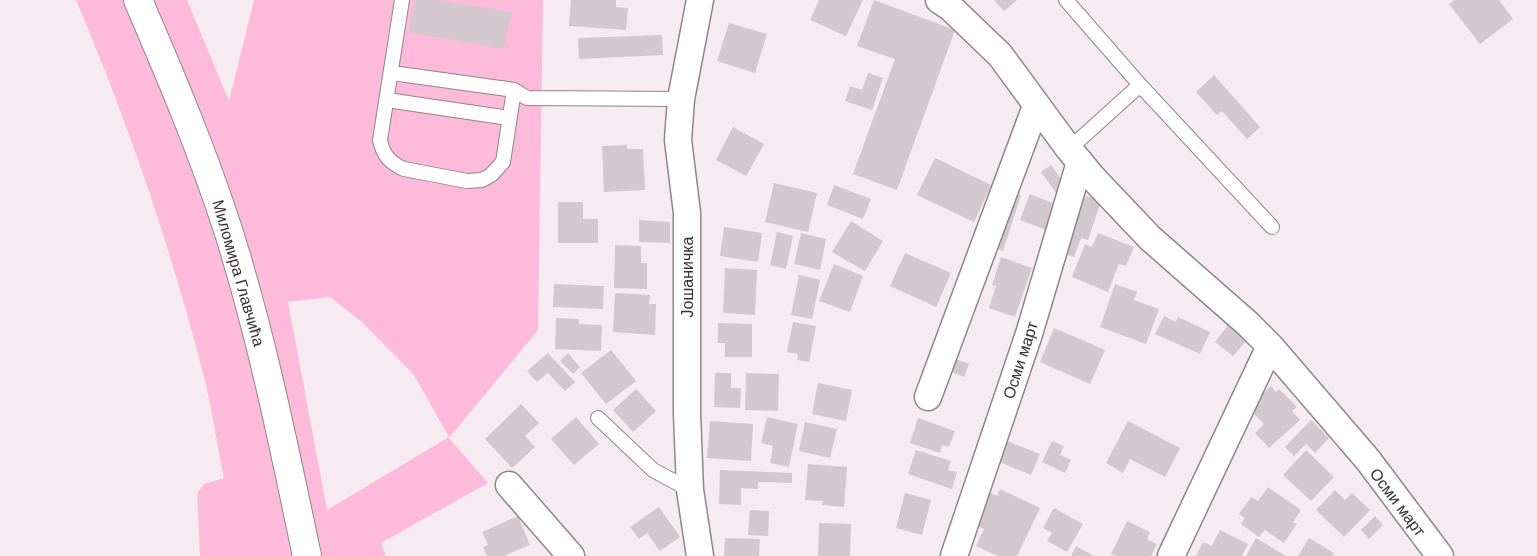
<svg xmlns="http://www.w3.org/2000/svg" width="1537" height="556" viewBox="0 0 1537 556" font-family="'DM Sans',sans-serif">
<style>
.green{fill:#febada;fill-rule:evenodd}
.building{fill:#d3c8cd}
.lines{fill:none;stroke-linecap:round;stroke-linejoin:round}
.service-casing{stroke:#8f868a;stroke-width:16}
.minor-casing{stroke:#8f868a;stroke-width:29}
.tertiary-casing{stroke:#8f868a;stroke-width:30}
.service{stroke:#fff;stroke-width:14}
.minor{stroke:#fff;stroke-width:26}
.tertiary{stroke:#fff;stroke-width:28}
.labels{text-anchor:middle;stroke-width:4;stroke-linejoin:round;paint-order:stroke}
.street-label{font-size:16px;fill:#373335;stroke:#fefbfc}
</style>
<rect width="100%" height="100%" fill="#f6ebf0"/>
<path class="green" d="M76,0H187L229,101L254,0H543L538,330L449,438L488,483L381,543L386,556H200L197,493L204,484L224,478C217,444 212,410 204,377C171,248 128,122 76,0ZM330,297L362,322L414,375L449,437L327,510L288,302Z"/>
<path class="building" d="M415,0H436L512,12L503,49L409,32Z
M571,0H616V7L628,8L626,30L569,26Z
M819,0H863L846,36L810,20Z
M874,0L955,30L897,190L853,174L895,59L857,46Z
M994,0H1017L1004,11Z
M1455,0H1499L1513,19L1480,44L1449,4Z
M729,23L767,34L755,73L717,61Z
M662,35L663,55L579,59L578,38Z
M868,73L883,78L872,110L845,101L850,86L862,90Z
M1214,75L1260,127L1247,139L1222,111L1217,115L1196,92Z
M733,127L764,144L746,176L716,160Z
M627,145V149H643L645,190L604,192L602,146Z
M935,158L991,185L974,222L917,195Z
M1051,165L1066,186L1056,193L1041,172Z
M774,183L817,193L808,232L765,222Z
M834,185L871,199L863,219L827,205Z
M1010,192L1021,195L1003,251L992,247Z
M1030,194L1058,205L1049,231L1020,220Z
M1081,194L1101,201L1088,240L1081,238L1074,257L1061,253Z
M558,202H583V219H598V243H558Z
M639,220L670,222V243L639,242Z
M851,221L883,241L865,271L832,252Z
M724,227L762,233L758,262L720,256Z
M777,232L793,236L786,269L770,265Z
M801,233L826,239L820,270L794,264Z
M1098,233L1134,247L1126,266L1119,264L1108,292L1072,277L1085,244L1092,247Z
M615,245L641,246V263H647V289L614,288Z
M905,253L951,273L936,307L890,286Z
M1001,257L1032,268L1015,317L989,308L996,286L992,285Z
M834,264L863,276L850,312L819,301Z
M725,268L757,270L755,315L723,313Z
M799,275L820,280L812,319L791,315Z
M554,284L604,286L603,309L553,307Z
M1115,284L1137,292L1134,300L1159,309L1146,344L1100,327Z
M615,293L650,295L649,304H656L655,335L613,332Z
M1164,316L1176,322L1178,317L1210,332L1200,354L1155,334Z
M556,318L579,319V324L602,325L601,351L555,349Z
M793,322L816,326L809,362L797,360L798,354L787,352Z
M718,323L752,324V357H725V343H718Z
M1228,325L1247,340L1233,356L1215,342Z
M1054,328L1105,350L1090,384L1040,362Z
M611,350L636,381L606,404L581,373Z
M548,353L575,382L565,391L548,373L537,382L527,371Z
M568,353L580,367L573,374L560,361Z
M948,356L969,364L964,377L943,368Z
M715,373H731V388H741L740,408L714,407Z
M746,373L779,374L778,411L745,410Z
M818,383L852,390L846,421L812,414Z
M1271,386L1276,392L1279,389L1297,407L1292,411L1300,420L1269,448L1255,433L1264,424L1248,408Z
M636,389L656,411L633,432L613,410Z
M521,404L539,423L525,436L535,447L512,468L485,439Z
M576,417L599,444L574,465L551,439Z
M767,417L798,424L789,467L770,463L773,446L761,443Z
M918,418L955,431L949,447L942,445L940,453L910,443Z
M1311,420L1329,438L1315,453L1306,444L1294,456L1285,447Z
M710,421L753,424L751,461L707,458Z
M1128,421L1180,448L1165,477L1130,459L1123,473L1106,463Z
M805,422L837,429L830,458L799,451Z
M1005,440L1040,454L1031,475L997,461Z
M1052,441L1064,446L1060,455L1071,460L1065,473L1042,462Z
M916,450L951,461L948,470L957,472L952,489L908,474Z
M1306,450L1334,477L1311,501L1283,475Z
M808,464L847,467L844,507L822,505L823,501L805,500Z
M720,470L792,473V483L758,482V489L741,488V505L719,504Z
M1268,487L1301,510L1293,522L1297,524L1284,543L1265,530L1259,537L1241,524L1245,518L1239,514L1251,497L1258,501Z
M1000,489L1040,508L1017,556H998L976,546L984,529L973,524L987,491L997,496Z
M1335,490L1345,500L1352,493L1370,510L1344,537L1316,510Z
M905,493L931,500L922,535L896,528Z
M659,507L680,537L660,551L647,533L639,539L630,527Z
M1054,508L1083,524L1067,552L1047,541L1052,533L1043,528Z
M750,510L769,511L768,536L748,535Z
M518,516L530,545L504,556H487L483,547L488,545L482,532Z
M1375,516L1383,525L1369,539L1361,530Z
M1127,521L1150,532L1147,539L1157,544L1151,556H1116L1111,554Z
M819,523L851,524L850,556H818Z
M1220,530L1248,544L1242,556H1196L1203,542L1212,546Z
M725,538L760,539L759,556H724Z
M1256,538L1286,556H1246Z
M1309,538L1334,553L1332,556H1298Z
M1076,546L1094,556H1071Z"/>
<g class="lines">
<defs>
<path id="service" d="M402,0L380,140C383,155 390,163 404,169L467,181L482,180L491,175L503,162L514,90
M1066,0L1140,85
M392,73L514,90L527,98L681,99
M387,100L509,118
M1069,149L1140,85L1272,227
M598,418L653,470L690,490"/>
<path id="minor" d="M700,0L681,99L678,140L687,213V413L690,490L700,556
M939,0L951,8L1000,55L1069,149L1093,178L1150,238L1248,324L1270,346L1368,460L1440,556
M928,397L1036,106
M509,485L571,556
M954,556L1029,334L1080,162
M1171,556L1270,346"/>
<path id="tertiary" d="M138,0C171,77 203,152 229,233C262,338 284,447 307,556"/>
</defs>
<use href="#service" class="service-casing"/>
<use href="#minor" class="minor-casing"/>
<use href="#tertiary" class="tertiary-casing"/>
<use href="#service" class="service"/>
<use href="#minor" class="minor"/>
<use href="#tertiary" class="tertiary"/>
</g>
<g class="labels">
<g class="street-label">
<text transform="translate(239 273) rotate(74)" y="6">Миломира Главчића</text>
<text transform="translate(687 277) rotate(-90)" y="6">Јошаничка</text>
<text transform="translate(1020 360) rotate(-72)" y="6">Осми март</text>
<text transform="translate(1398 502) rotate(53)" y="6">Осми март</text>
</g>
</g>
</svg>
